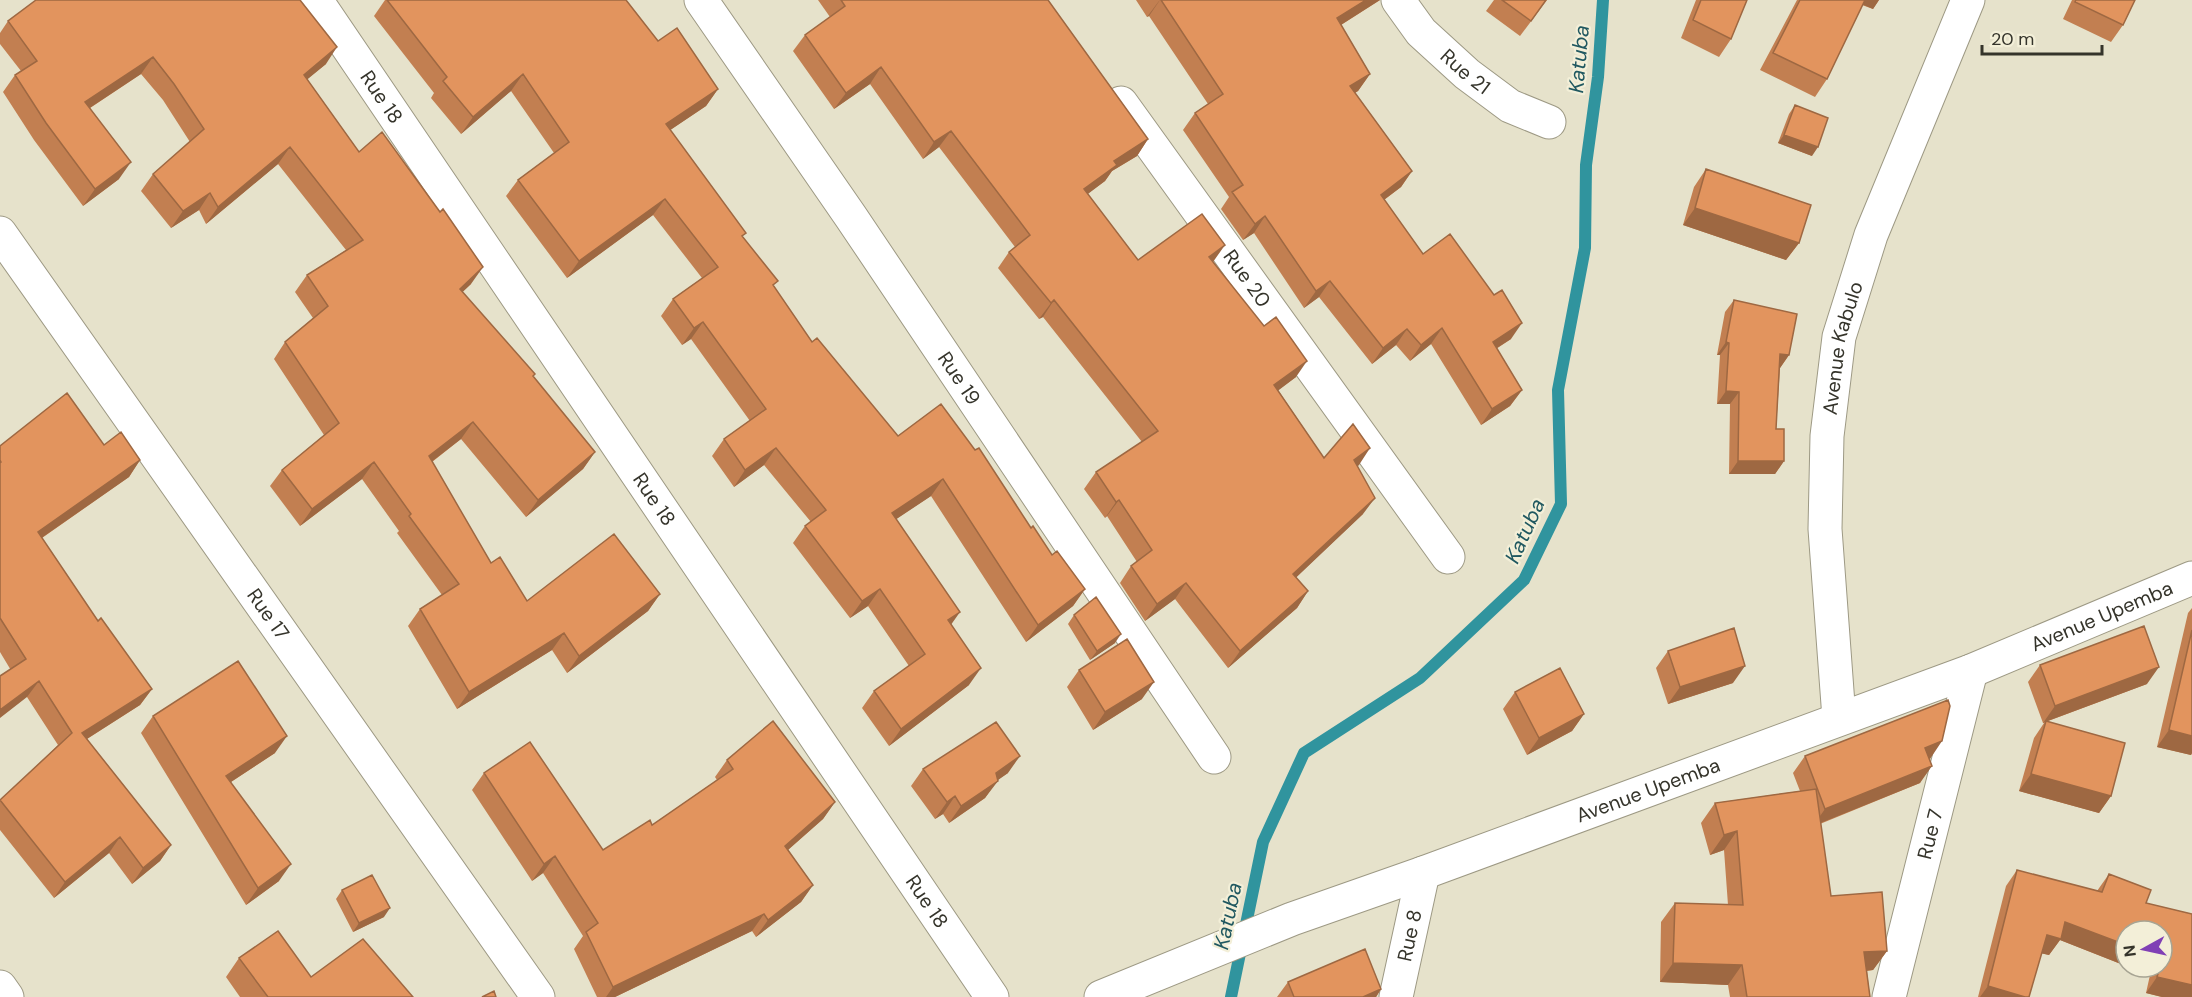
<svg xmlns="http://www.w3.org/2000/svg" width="2192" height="997" viewBox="0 0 2192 997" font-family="'DM Sans',sans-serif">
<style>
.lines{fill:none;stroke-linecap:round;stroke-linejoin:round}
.stream{stroke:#30949e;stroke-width:12}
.minor-casing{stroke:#9d9984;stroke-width:35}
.minor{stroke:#fff;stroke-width:33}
.wall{fill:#c27f51}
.shaded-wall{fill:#9e6842}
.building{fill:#e2945e;stroke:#9e6842;stroke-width:1.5}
.labels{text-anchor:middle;stroke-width:4.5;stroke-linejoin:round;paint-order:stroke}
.street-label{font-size:20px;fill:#35342b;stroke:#f3efd8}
.water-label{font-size:21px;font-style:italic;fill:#205860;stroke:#f3efd8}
</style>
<rect width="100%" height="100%" fill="#e6e2cb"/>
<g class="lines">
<path class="stream" d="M1231,997L1263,842L1304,753L1420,678L1524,580L1561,504L1558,390L1585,248L1586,165L1598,77L1603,0"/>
<defs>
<g id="minor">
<path id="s1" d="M316,0L992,997"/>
<path id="s2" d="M701,0L851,217L1214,757"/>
<path id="s3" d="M1398,0L1421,32L1467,74L1510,106L1549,122"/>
<path id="s4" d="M1121,103L1448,557"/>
<path id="s5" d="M0,233L538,997"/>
<path id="s6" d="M1839,718L1825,529L1827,436L1839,337L1871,235L1968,0"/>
<path d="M0,987L7,997"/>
<path id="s7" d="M1101,997L1292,919L1423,873L1971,671L2192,578"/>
<path id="s8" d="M1396,997L1423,873"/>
<path id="s9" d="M1889,997L1971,671"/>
</g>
</defs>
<use href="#minor" class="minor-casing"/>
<use href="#minor" class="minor"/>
</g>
<path class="wall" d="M385,0H626L658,41L718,89L706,106L670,130L743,237L774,287L812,342L898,436L1031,528L1052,555L1085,589L1073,606L1026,642L931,496L896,519L951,624L969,685L889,746L862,708L874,691L909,666L868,606L850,618L793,543L805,526L811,522L764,465L734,487L712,456L724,439L750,421L691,339L682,345L661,316L673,299L702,278L653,215L567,278L506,196L518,180L554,153L511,91L461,134L431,98L434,93L374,16Z
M818,0H1048L1148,139L1137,156L1112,171L1105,181L1087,194L1138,260L1213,262L1296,377L1278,390L1324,458L1359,465L1357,466L1363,514L1296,577L1308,591L1297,608L1228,668L1175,599L1145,621L1120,583L1131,566L1137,562L1107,516L1105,518L1084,489L1096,472L1142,442L1043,317L1039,319L998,268L1009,252L1015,247L939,147L923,159L870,84L834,109L793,51L805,35L830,17Z
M1136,0H1380L1341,25L1370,74L1358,91L1355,93L1412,171L1401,187L1384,200L1423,254L1511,339L1496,349L1522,390L1510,406L1481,425L1431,344L1410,361L1396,345L1372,364L1319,297L1304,308L1254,233L1243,240L1221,209L1229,197L1183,130L1195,113L1208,104L1149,16L1147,17Z
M1494,0H1547L1520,36L1486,11Z
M1696,0H1747L1731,39L1719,57L1681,38Z
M1797,0H1879L1873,9L1862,5L1827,79L1815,97L1760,70Z
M2072,0H2135L2123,25L2111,42L2063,19Z
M8,21L326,64L307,79L359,152L471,284L462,292L595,452L583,469L526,517L461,439L432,462L491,563L527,601L660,594L648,611L567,673L552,650L457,709L408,626L420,609L442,595L397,533L399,531L362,479L300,526L270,486L282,470L324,435L274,359L285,342L313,318L295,292L307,275L346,250L278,164L206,224L199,210L171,228L141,191L153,174L190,142L163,100L141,74L90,108L119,179L83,206L34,140L3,92L15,75L21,71L0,44V33Z
M1795,105L1812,156L1778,143L1789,114Z
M1706,169L1799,243L1786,260L1683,225L1694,187Z
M1734,300L1789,355L1780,368L1776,429L1784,461L1775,474H1729L1730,404H1717L1720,355H1717L1725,312Z
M104,445L140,460L129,477L42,538L98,621L152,689L140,705L87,739L171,845L160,861L132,884L109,853L54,898L0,830V801L58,745L27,697L0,652V446Z
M2192,608V753L2191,755L2157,747L2188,613Z
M1074,615L1115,643L1090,660L1068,624Z
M1668,651L1733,683L1668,704L1656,668Z
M2040,665L2147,684L2048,721L2111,796L2099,813L2019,791L2034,738L2044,723H2043L2028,682Z
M1079,670L1142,699L1093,730L1067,687Z
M1515,692L1584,714L1572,731L1527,755L1503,709Z
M153,716L275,753L231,782L279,881L246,905L141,733Z
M1805,756L1930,759L1920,783L1820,824L1831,896L1887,951L1873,970L1867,971L1870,997H1730L1728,985L1660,982L1661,922L1675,903L1728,905L1724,850L1710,855L1701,823L1715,803L1800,791L1793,773Z
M727,760L835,802L823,819L788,850L813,885L801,902L756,937L752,931L615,997H597L574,949L583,936L543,873L532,881L472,790L484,773L603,850L652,825L717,780L715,777Z
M923,769L1008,773L997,780L985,798L949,823L943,814L935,819L911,786Z
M2017,870L2097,891L2109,874L2151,890L2146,903L2192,914V997H2162L2146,993L2150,975L2129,967H2162V931H2126V966L2060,940L2049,955L2041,953L2029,997H1978L2006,886Z
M342,890L384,917L353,932L336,899Z
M239,958L311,977L413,997H240L226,977Z
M1288,982L1381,989L1376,997H1277Z"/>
<path class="shaded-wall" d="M1160,0L1149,16L1147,17L1159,1Z
M1366,0H1380L1325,35L1337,18Z
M1861,0H1879L1873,9L1859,3Z
M337,47L326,64L292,92L304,75Z
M153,57L141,74L73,119L85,102Z
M881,67L870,84L834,109L846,93Z
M523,74L511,91L461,134L473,117Z
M1370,74L1358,91L1338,102L1350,86Z
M718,89L706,106L654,141L666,124Z
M951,131L939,147L923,159L934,142Z
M1784,135L1818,147L1812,156L1778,143Z
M1148,139L1137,156L1112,171L1105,181L1072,206L1084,189L1114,161Z
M290,147L278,164L206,224L218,207Z
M131,162L119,179L83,206L95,189Z
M1412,171L1401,187L1369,211L1381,195Z
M210,193L199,210L171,228L183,211Z
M665,199L653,215L567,278L579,261Z
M1695,208L1799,243L1786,260L1683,225Z
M1265,216L1254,233L1243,240L1255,224Z
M1225,245L1213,262L1209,257Z
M483,267L471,284L448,306L460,289Z
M1330,281L1319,297L1304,308L1316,291Z
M1054,300L1043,317L1039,319L1051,303Z
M703,322L691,339L682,345L694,328Z
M1522,323L1511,339L1481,358L1493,342Z
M1442,328L1431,344L1410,361L1421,345Z
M1407,329L1396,345L1372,364L1383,348Z
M1726,342L1729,343L1720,355H1717Z
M1780,354L1789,355L1780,368Z
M1307,361L1296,377L1263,402L1274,385Z
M1522,390L1510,406L1481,425L1492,409Z
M1726,391L1739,392L1730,404H1717Z
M473,422L461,439L417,473L429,456Z
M776,448L764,465L734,487L745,470Z
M1370,448L1359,465L1342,477L1354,460Z
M595,452L583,469L526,517L538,500Z
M140,460L129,477L27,548L38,532Z
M1738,461H1784L1775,474H1729Z
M374,462L362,479L300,526L312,509Z
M943,479L931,496L880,530L892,513Z
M1375,498L1363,514L1282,591L1293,574Z
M1119,500L1107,516L1105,518L1116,502Z
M1186,583L1175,599L1145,621L1157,604Z
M880,589L868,606L850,618L862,601Z
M1085,589L1073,606L1026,642L1038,625Z
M1308,591L1297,608L1228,668L1240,651Z
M660,594L648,611L567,673L579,656Z
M960,612L948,629V620Z
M564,633L552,650L457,709L469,692Z
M1121,634L1115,643L1090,660L1097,651Z
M1745,666L1733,683L1668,704L1680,687Z
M2159,667L2147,684L2045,722L2046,721L2043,723L2055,706Z
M981,668L969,685L889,746L901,729Z
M39,681L27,697L0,718V710Z
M1154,682L1142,699L1093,730L1105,712Z
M152,689L140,705L71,749L82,733Z
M1584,714L1572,731L1527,755L1539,738Z
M2169,730L2192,736V753L2191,755L2157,747Z
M287,736L275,753L214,793L226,776Z
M1942,741L1930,759L1913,765L1925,748Z
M1020,756L1008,773L984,790L996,773Z
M1932,766L1920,783L1813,826L1825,809Z
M2031,774L2111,796L2099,813L2019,791Z
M998,781L985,798L949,823L961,806Z
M955,796L943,814L935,819L947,802Z
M835,802L823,819L773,863L785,846Z
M1737,831L1724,850L1710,855L1724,835Z
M120,837L109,853L54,898L65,882Z
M171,845L160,861L132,884L143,868Z
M555,856L543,873L532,881L544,864Z
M291,864L279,881L246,905L258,888Z
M813,885L801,902L756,937L768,920Z
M390,908L384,917L353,932L359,923Z
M764,914L752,931L615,997H606L613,987Z
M2065,922L2126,945V966L2060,940L2049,955L2035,952L2047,935Z
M1887,951L1873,970L1850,972L1864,952Z
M1673,963L1742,965L1728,985L1660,982Z
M2129,967H2156L2150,975Z
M2157,977L2192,985V997H2162L2146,993Z
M1988,986L2025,997H1980Z
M1381,989L1376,997H1363Z"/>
<path class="building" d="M36,0H300L337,47L304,75L359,152L382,132L440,212L443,209L483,267L460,289L535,374L533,376L595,452L538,500L473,422L429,456L491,563L500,557L527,601L614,534L660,594L579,656L564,633L469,692L420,609L459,584L409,516L411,514L374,462L312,509L282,470L339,423L285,342L328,306L307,275L363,240L290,147L218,207L210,193L183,211L153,174L204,129L174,84L153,57L85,102L131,162L95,189L46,123L15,75L37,61L8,21Z
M387,0H626L658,41L677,28L718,89L666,124L746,233L742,236L778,281L773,285L812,342L817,338L898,436L941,404L975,450L979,448L1031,528L1033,526L1052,555L1057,551L1085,589L1038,625L943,479L892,513L960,612L948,620L981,668L901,729L874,691L925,654L880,589L862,601L805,526L826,510L776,448L745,470L724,439L766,409L703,322L694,328L673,299L718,267L665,199L579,261L518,180L569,142L523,74L473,117L443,81L447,77Z
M841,0H1048L1148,139L1114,161L1117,165L1084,189L1138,260L1202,214L1225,245L1209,257L1264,326L1276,317L1307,361L1274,385L1324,458L1353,424L1370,448L1354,460L1375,498L1293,574L1308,591L1240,651L1186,583L1157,604L1131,566L1152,550L1119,500L1116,502L1096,472L1158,431L1054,300L1051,303L1009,252L1030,235L951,131L934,142L881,67L846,93L805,35L845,6Z
M1161,0H1366L1337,18L1370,74L1350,86L1412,171L1381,195L1423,254L1450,234L1494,295L1502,290L1522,323L1493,342L1522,390L1492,409L1442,328L1421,345L1407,329L1383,348L1330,281L1316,291L1265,216L1255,224L1232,192L1243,185L1195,113L1223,94Z
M1502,0H1546L1531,21Z
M1701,0H1747L1731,39L1693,20Z
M1800,0H1865L1827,79L1773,53Z
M2076,0H2135L2123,25L2075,2Z
M1795,105L1828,118L1818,147L1784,135Z
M1706,169L1811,205L1799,243L1695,208Z
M1734,300L1797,314L1789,355L1780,354L1776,429H1784V461H1738L1739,392L1726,391L1729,343L1726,342Z
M67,393L104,445L121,432L140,460L38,532L98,621L101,618L152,689L82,733L171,845L143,868L120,837L65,882L0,800L72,733L39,681L0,710V676L26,659L0,618V463L1,462L0,460V446Z
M1096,597L1121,634L1097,651L1074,615Z
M2144,626L2159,667L2055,706L2040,665Z
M1734,628L1745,666L1680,687L1668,651Z
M2192,630V736L2169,730Z
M1127,639L1154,682L1105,712L1079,670Z
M238,661L287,736L226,776L291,864L258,888L153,716Z
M1560,668L1584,714L1539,738L1515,692Z
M1948,700L1950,706L1942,741L1925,748L1932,766L1825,809L1805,756Z
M773,721L835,802L785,846L813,885L768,920L764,914L613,987L586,932L598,923L555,856L544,864L484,773L530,742L603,850L650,820L652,825L733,769L727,760Z
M2046,721L2125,743L2111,796L2031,774Z
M996,722L1020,756L996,773L998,781L961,806L955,796L947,802L923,769Z
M1816,789L1831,896L1882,892L1887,951L1864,952L1870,997H1747L1742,965L1673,963L1675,903L1743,905L1737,831L1724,835L1715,803Z
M2017,870L2102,892L2109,874L2151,890L2146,903L2192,914V985L2157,977L2160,967H2162V931H2126V945L2065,922L2061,939L2047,935L2029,997H2025L1988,986Z
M372,875L390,908L359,923L342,890Z
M278,931L311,977L363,939L413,997H268L239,958Z
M1365,949L1381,989L1363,997H1294L1288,982Z
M494,991L496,997H482Z"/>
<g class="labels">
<g class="street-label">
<text dy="7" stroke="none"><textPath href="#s3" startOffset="99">Rue 21</textPath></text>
<text dy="7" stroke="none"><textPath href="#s1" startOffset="117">Rue 18</textPath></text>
<text dy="7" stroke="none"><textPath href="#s4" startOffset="216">Rue 20</textPath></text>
<text dy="7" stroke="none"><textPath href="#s6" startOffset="372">Avenue Kabulo</textPath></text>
<text dy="7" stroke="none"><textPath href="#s2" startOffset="458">Rue 19</textPath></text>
<text dy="7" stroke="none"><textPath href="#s1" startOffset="603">Rue 18</textPath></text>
<text dy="7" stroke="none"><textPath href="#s5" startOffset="466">Rue 17</textPath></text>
<text dy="7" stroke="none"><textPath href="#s7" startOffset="1071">Avenue Upemba</textPath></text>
<text dy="7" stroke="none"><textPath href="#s7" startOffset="585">Avenue Upemba</textPath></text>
<text dy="7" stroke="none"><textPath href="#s9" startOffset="168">Rue 7</textPath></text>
<text dy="7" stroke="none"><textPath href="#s1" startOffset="1089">Rue 18</textPath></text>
<text dy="7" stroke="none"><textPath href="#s8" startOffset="63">Rue 8</textPath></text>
</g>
<g class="water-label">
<text transform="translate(1579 59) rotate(-85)" y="7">Katuba</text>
<text transform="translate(1525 531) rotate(-66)" y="7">Katuba</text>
<text transform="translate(1228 916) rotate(-78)" y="7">Katuba</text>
</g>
</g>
<g transform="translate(2144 949) rotate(262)"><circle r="28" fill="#f3efd8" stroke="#a7a493" stroke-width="1.5"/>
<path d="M0-4.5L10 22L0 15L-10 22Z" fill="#8040b5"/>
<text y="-9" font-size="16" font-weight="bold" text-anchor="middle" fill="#35342b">N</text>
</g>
<path d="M1982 45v9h120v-9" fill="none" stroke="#35342b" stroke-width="3"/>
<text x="1991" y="45" font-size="18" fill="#35342b" stroke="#f3efd8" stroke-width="4.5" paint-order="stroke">20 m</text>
</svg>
